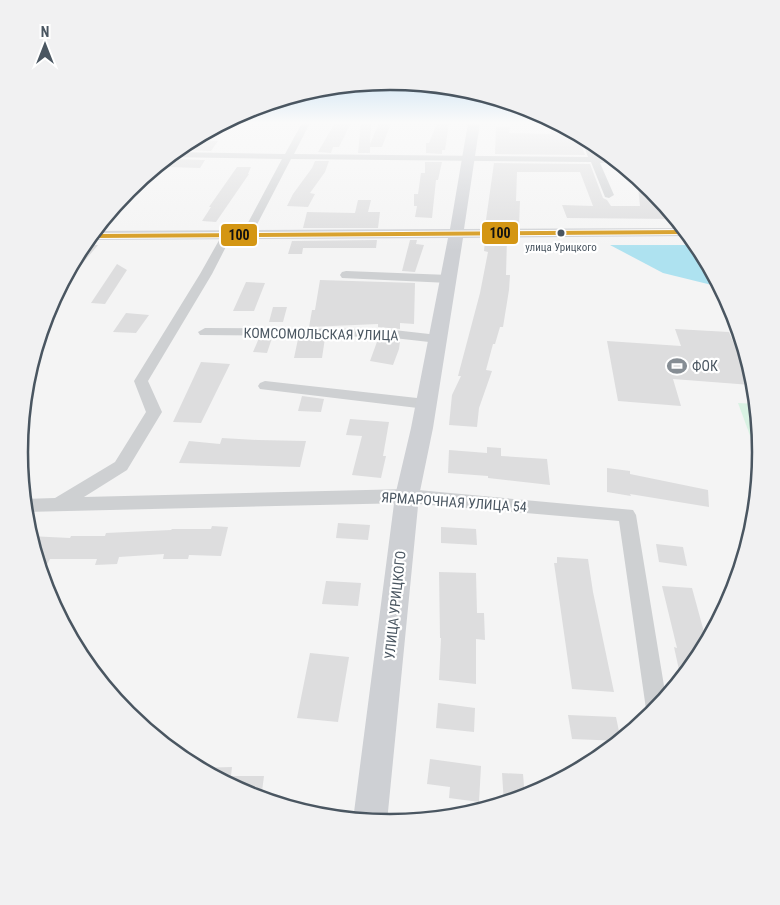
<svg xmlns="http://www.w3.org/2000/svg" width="780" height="905" viewBox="0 0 780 905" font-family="'Roboto Condensed',sans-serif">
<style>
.green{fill:#d9f2e3}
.water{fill:#aee2f0}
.building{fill:#ddddde}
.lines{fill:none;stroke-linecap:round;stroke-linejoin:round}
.street{fill:#ced0d2;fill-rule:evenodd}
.secondary{fill:#ced0d4;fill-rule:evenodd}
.bus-1-casing{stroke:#fff;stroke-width:6}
.bus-1{stroke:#d49613;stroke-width:4}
.bus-dot{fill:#4a5661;stroke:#fff;stroke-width:2}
.labels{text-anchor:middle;stroke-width:4.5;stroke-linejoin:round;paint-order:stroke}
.far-bus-label{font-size:11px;fill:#4a5661;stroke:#fff}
.street-label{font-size:14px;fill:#4a5661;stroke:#fff}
.poi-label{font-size:14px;fill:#4a5661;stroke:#fff;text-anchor:start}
.rim{fill:none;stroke:#4a5661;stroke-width:2.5}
.line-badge{stroke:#fff;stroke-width:2}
.pale-badge-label{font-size:14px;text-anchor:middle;font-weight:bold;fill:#111}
</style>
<rect width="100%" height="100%" fill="#f4f4f4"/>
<path class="green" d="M738,403L757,404L761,449H755Z"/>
<path class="water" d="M610,245H698L720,287L663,273Z"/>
<path class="building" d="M335,123H351L339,147H333L331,153L318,152Z
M361,123H371L370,144L379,123H391L382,147H370V153H358Z
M437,123H449L445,150H442V154L426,153V143H429Z
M552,123H557L580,135L579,139L585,155L495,154L496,127H510L509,133L551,134Z
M191,140L218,141L211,151L179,150L182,145Z
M173,159L205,160L200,168L168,167Z
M315,161H329L325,172L310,193L315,194L308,207L287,206L293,194L312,168Z
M425,162H442L438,180H436L432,218L415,217L417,206H414V194H418L421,173H425Z
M494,163L590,164L603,198L607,200L611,206H640L637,177L653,190L677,219L567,218L562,205L593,206L580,172H517L516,201H520L519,226L485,227Z
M237,167H251L248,174H249L216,222L202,221L211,207H209Z
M358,200H371L368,212H380L378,228H303L307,212L355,213Z
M507,239L506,275H510L509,290L503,327H500L495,344H493L486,370L492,371L479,408L477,427L449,425L452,395L461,376H458L480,293L488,252L484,251L485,240Z
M377,240L376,248H303L302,254H288L292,241Z
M410,240H417L416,244L424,245L415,272L402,271Z
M82,245H98L71,277L67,274Z
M117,264L127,270L105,304L91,303Z
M320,280L415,283L414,324L400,323V329L378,327V324L309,327L312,310H315Z
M246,282L265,283L254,311H233Z
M273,307H287L283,322H269Z
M126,313L149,315L136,333L113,332Z
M675,329L729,332L751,385L673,379L681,406L618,401L607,341L681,346Z
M259,338H272L267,353L253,352Z
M306,338H325L322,358H294L298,339Z
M378,339L400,341L399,349L393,365L370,361Z
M201,362L230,364L201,423L173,422Z
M302,396L324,399L321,412L298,411Z
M350,419L389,422L383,456H386L381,478L352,475L362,436L346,435Z
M222,438L258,440L306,441L300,467L179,463L189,441L220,444Z
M487,447L501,448V456L547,459L550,485L488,478V476L448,473L449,450L487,453Z
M607,468L630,471V474L708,490L709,507L630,494L631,496L607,492Z
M338,523L370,525L368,540L336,538Z
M212,526L228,527L221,556L189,555L188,559H163L164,554L119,557L117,564L95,565L97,559H50L41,575L29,536L70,538L71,536H105L106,533L171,530L172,529H211Z
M441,527L476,529L477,545L441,543Z
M656,544L683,547L687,566L659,562Z
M557,557L588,559L593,592L614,692L572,689L554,563H557Z
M439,572L476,573L477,613H484L485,640L476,639V684L439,680L441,638H440Z
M326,581L361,583L358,606L322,604Z
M662,586L692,588L707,643L699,659L689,670H679L674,647L677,648Z
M310,653L349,657L338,722L297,718Z
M438,703L475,708L474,732L436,728Z
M568,715L616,717L621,741L572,739Z
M430,759L481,766L479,802L449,798L450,787L427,784Z
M232,767L231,776H264L261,799L248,795L197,768Z
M502,773L523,774L525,798L504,804Z"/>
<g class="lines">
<path class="street" d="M302,123H310L294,154L588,157L581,138L582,136L590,141L598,157H613L619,162L600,163L614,195L609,198L605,197L591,162L291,159L252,234L247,237L242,234L282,159L168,157L173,152L285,154Z
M227,232L232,235L212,274L148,381L162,412L127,470L84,497L407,489L633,510L636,515L666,698L652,715L649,717L646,709L619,521L407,503L25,512L23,499L55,498L115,462L146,412L134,381L200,274L222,235Z
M346,271L449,275L455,279L449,283L342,278L340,275L342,272Z
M205,328L385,329L438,335L445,339L438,343L385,337L200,335L198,332Z
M265,381L426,399L431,401L434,404L431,407L426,409L260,389L258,386L260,383Z"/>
<path class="secondary" d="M468,123H480L464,229L683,228L690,236L463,238L433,428L419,496L387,822L353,820L395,496L411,428L448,238L87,240L93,231L450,229Z"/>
<defs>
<path id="bus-1" d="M90,236L687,232"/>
</defs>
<use href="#bus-1" class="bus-1-casing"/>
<use href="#bus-1" class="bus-1"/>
</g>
<linearGradient id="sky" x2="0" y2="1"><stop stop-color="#91c6eb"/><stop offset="0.49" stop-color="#fafafa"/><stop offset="1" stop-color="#fafafa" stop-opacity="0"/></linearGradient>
<rect width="780" height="250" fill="url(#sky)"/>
<defs>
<symbol id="stadium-bare" viewBox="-9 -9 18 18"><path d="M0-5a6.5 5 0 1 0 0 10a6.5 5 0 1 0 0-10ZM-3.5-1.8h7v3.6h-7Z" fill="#868d94" stroke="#fff" stroke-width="2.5" paint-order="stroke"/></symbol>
</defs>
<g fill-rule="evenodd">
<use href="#stadium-bare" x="663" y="352" width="28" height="28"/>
</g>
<circle class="bus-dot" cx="561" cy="233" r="4.5"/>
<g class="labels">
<g class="far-bus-label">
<text x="561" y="251">улица Урицкого</text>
</g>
<g class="street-label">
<text transform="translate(321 334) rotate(1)" y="5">КОМСОМОЛЬСКАЯ УЛИЦА</text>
<text transform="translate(454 502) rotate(4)" y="5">ЯРМАРОЧНАЯ УЛИЦА 54</text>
<text transform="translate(395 605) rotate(-84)" y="5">УЛИЦА УРИЦКОГО</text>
</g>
<g class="poi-label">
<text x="692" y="371">ФОК</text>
</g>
</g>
<path d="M0 0H780V905H0ZM28 452a362 362 0 1 1 724 0a362 362 0 1 1-724 0Z" fill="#f1f1f2" fill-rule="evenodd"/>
<path class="rim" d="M28 452a362 362 0 1 1 724 0a362 362 0 1 1-724 0Z"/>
<g class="line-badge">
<rect x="481" y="221" width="38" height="24" rx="5" fill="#d49613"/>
<rect x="220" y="223" width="38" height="24" rx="5" fill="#d49613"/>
</g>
<g class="pale-badge-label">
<text x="500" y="238">100</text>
<text x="239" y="240">100</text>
</g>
<g transform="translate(45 45)" stroke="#ffffff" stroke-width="4" paint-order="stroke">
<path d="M0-4L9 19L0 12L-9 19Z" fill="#4a5661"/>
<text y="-8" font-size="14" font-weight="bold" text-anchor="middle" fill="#4a5661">N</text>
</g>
</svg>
